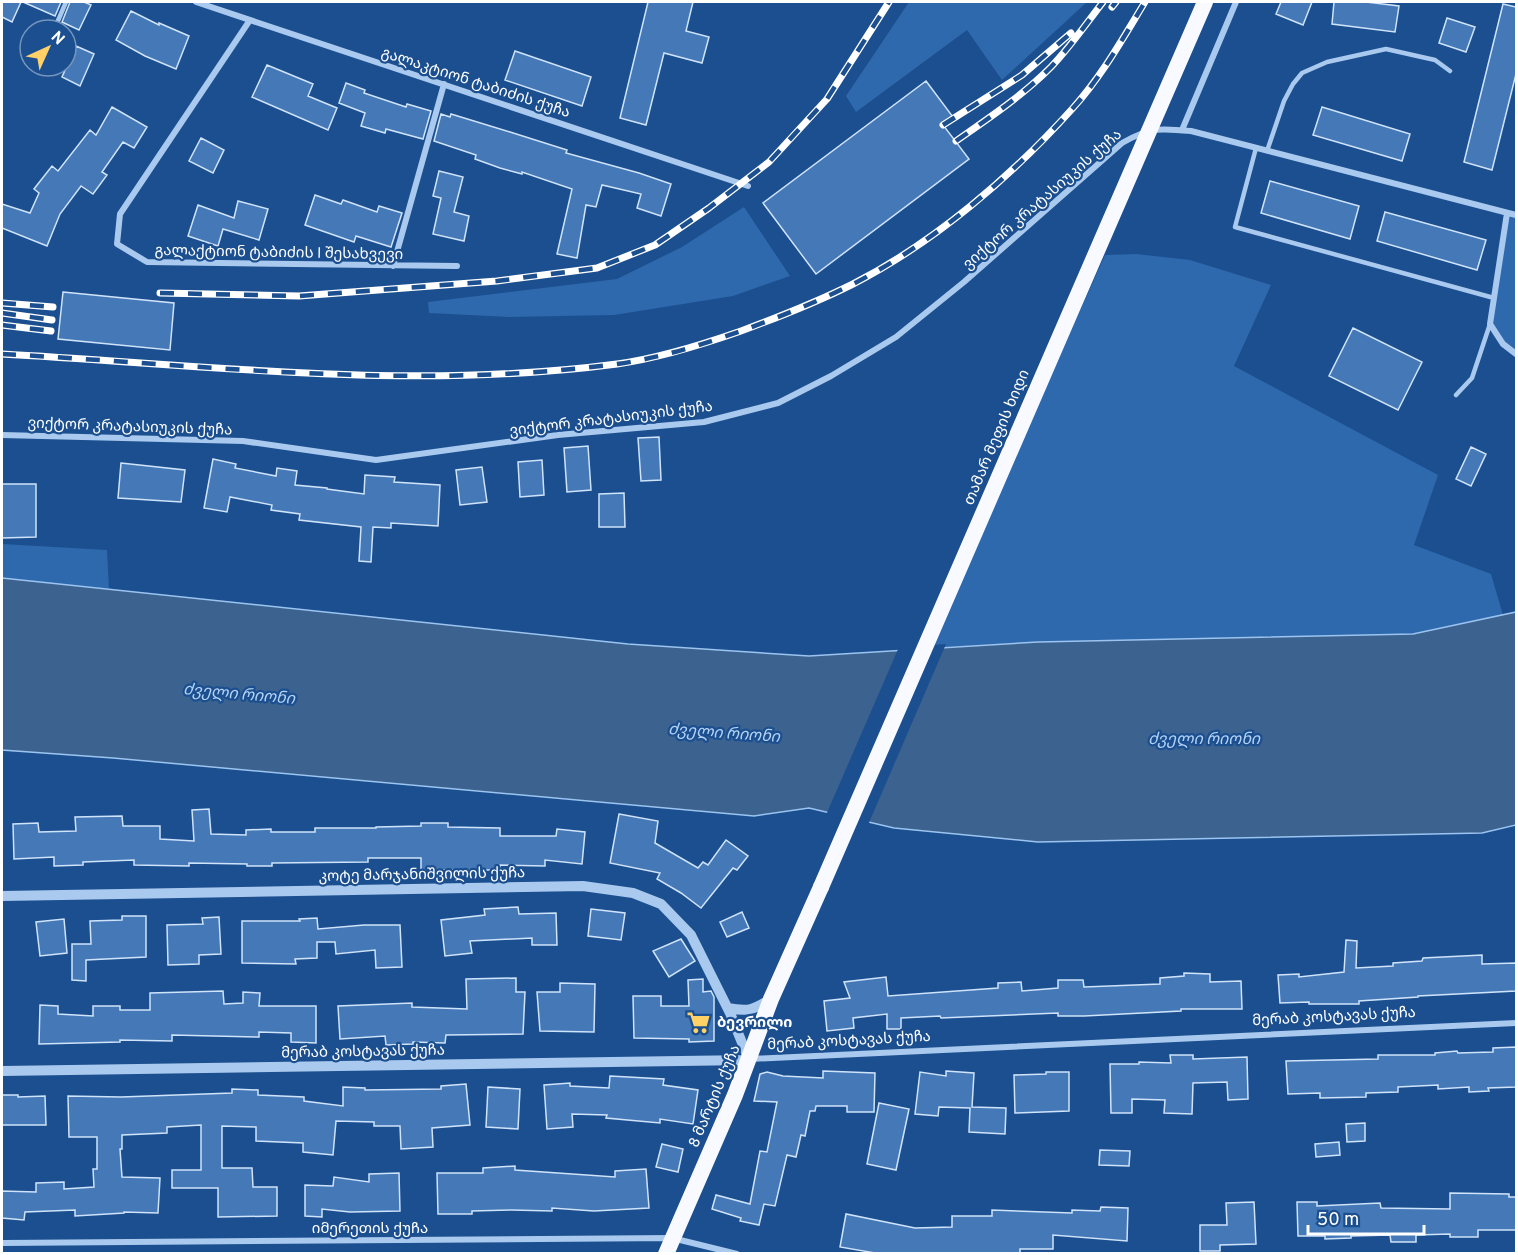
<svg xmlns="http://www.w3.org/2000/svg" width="1518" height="1255" viewBox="0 0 1518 1255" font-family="Overpass,'Noto Sans Georgian',sans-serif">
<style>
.green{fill:#2e69ad}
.water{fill:#3c6290;stroke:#9cc4f0;stroke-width:1.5}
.pier{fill:#1b4f8f}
.building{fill:#4478b7;stroke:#cfe3fa;stroke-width:1.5}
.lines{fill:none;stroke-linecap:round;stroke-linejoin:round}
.service{stroke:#a9c9ee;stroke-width:4.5}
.minor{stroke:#a9c9ee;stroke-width:6}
.tertiary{stroke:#a9c9ee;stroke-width:10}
.trunk{stroke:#f8faff;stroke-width:16}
.rail-casing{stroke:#fff;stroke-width:7}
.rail{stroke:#1b4f8f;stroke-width:4.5;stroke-dasharray:14;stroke-linecap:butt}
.trunk-bridge{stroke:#f8faff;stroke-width:16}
.labels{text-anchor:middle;stroke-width:4.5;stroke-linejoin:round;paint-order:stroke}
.street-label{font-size:15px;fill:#fff;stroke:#1b4f8f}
.poi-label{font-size:15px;font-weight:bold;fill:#fff;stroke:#1b4f8f;text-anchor:start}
.water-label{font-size:16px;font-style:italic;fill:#b5d3f5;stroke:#1b4f8f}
</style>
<rect width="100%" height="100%" fill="#1b4f8f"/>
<path class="green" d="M909,2H1087L1002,80L967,30L856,112L846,96Z
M744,207L790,276L733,296L614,315L509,317L429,313L428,302L617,279L682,247Z
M1507,213L1516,215V354L1503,344L1490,324Z
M1136,254L1190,260L1271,285L1234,366L1438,475L1414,545L1491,574L1503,615L1413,634L1038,642L929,648L1105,255Z
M2,544L107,550L109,589L2,578Z"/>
<path class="water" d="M2,578L628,644L809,656L1038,642L1413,634L1516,612V825L1482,833L1038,842L894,828L809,808L754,816L113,758L2,750Z"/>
<path class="pier" d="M946,644L868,825L826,815L899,647Z"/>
<path class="building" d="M2,2H21L12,22L2,17Z
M23,2H61L55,16Z
M70,2H84L91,5L79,30L62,22Z
M648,2H693L686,31L709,37L702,63L664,53L646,125L620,118Z
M1281,2H1312L1303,25L1276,14Z
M1334,2H1366L1399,6L1395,32L1332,24Z
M1503,4L1516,7V74L1492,170L1464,162Z
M131,11L159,25V23L189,36L176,69L145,56L116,40Z
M1447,18L1475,27L1466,52L1439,43Z
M76,46L94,54L80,86L62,77Z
M515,51L591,77L582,106L505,80Z
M267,65L313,84L308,96L337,108L328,130L252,97Z
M926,81L953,117L943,125L969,159L816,274L763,203Z
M346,83L365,90L364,93L406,107L407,104L431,111L423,139L386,129L385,133L361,126L365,113L339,103Z
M112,107L147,127L134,148L123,142L102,172L107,175L93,194L81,186L60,214L47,246L2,228V204L30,213L39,193L34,189L52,166L58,171L90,130L96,135Z
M1322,107L1410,134L1402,161L1313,135Z
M441,114L450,117L451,114L510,132L567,150L566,153L639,173L671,184L661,216L637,208L641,194L602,185L596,207L586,205L577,258L557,254L572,189L522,172V174L500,168L475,159L476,155L434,141Z
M201,138L224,150L213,173L189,161Z
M439,171L463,177L454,212L469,216L464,241L433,234L441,198L433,196Z
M1270,181L1359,206L1350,239L1261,213Z
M315,195L341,204L343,200L377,212L379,206L402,213L391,247L356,236L354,242L305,225Z
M238,201L268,209L259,240L223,229L218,246L188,236L198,205L234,218Z
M1385,212L1486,240L1477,270L1377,241Z
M63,292L174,303L170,350L58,339Z
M1353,328L1422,362L1398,410L1329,376Z
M659,437L661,480L641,481L638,438Z
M588,446L591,490L567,492L564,448Z
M1471,447L1486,454L1471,486L1456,479Z
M213,459L236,464L235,468L276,476L277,468L297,471L295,485L327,488V489L364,494L365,475L395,477L394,482L440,485L438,526L391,523V528L373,527L371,562L359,561L361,527L299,520L300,514L271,510L272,505L230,497L227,512L204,508Z
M542,460L544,495L520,497L518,462Z
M121,463L185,470L181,502L118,498Z
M482,467L487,502L460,505L456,470Z
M2,484H36V537L2,538Z
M624,493L625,527H599V494Z
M209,809L211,834L246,835V830L271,829V832H315V828H376V827L421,826V823H448V827L500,828V836H556L557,829L585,832L582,864L545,860V866L500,865V870H421V858H368V862L272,863V866H247V864L189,863V866L134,865V860L83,862V865L54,866V857L14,859L13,824L38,823L39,832L76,831L75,817L122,816L123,826H160V839L194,841L192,810Z
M619,814L658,821L655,843L698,868L703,862L708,865L726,840L748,856L737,870L733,868L701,908L681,893L657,879L660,873L610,863Z
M518,907L519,914L556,913L557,945H532V938L470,941L472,953L445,956L441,920L485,915L484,909Z
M591,909L625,913L621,940L588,936Z
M742,912L749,928L727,937L720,922Z
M122,916H146V957L86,960V981L72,980V944H91L90,921L122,920Z
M219,917L221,954L199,955V964L168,965L167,925L203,924L202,918Z
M317,918L318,929L364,925H400L402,967L376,968L375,950L336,954L335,942H317V958L295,959L296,964L242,963V921H300L299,919Z
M64,919L67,953L40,956L36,922Z
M681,939L695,961L669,977L653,951Z
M1346,940L1357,941L1356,968L1393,966V963L1422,961L1423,958L1482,955V964L1516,963V991L1418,996V997L1359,1001V1004H1309V1002L1280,1003L1278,975L1299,974V977L1344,972Z
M1184,973L1210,974V982L1241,981L1242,1009H1181V1011L1084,1016H1058V1013L941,1018L940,1016L901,1018V1029H887V1014L853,1018L854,1028L827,1031L824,1001L850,998L844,982L886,977L888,996L998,988V983L1021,982L1022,991L1058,988V980H1083L1084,987L1160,984V978L1184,976Z
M516,978V992H525L523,1034L446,1035L445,1043L413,1042V1044L386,1045L385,1036L340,1039L338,1006L412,1003V1007L467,1009L466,979Z
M703,979V992L711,991L714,997V1041L689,1042V1039L634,1038L633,996H661V1006H689L688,980Z
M560,983L595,984L594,1032L540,1031L537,992H560Z
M223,991L224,1004L243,1003V992L260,993L259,1006H316V1043L291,1042V1033L259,1032V1037L172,1035V1041L120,1040V1042L39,1044L40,1005L58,1006V1014L93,1016V1006H120V1010H150V993Z
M1516,1047V1087L1488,1088L1489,1091L1469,1092V1087L1438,1089V1085L1398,1087V1092L1366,1093V1097L1320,1098V1093L1288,1094L1286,1061L1378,1059V1055H1435V1053L1457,1051L1458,1053L1493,1052V1048Z
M1170,1055H1193V1059L1247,1057L1248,1099L1228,1100L1227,1082L1193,1083L1192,1114L1164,1113L1165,1100L1132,1099V1113H1111L1110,1064H1139V1062L1171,1063Z
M823,1071L875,1073L874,1112H847V1106H816L815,1111H810L805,1136L801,1135L796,1157L787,1155L775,1206L764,1204L759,1225L740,1221L741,1218L712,1209L716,1195L750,1204L760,1151L767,1152L777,1102L754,1101L760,1074L767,1072L783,1076L823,1078Z
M946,1071L974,1073L972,1107L1006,1108L1005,1134L969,1132L970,1108L939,1107L938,1116L915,1114L920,1072L946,1076Z
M1046,1072H1069V1111L1015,1113L1014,1075L1046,1074Z
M610,1076L664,1079L663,1085L698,1090L693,1124L660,1119V1123L606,1118L607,1115L572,1114L573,1127L547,1129L544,1085L570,1083V1086L609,1088Z
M466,1084L470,1125L432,1128L433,1147L401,1149L400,1126H374V1122L336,1121L333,1155L303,1152V1143L256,1141V1127L222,1126V1168H252L253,1187H277V1216L218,1217V1188H172V1170H201V1125L167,1127V1133L122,1135V1149H120L122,1177L160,1178L158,1213L124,1212V1213L75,1216V1210L25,1212L24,1220L2,1218V1191L36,1192V1183L64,1182V1189L94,1187L93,1169H97V1137H69L68,1096L121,1097L232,1093V1089L258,1090V1095L304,1097V1101L343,1106V1087L365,1088V1090L441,1089V1086Z
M488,1087L520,1089L518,1129L486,1127Z
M2,1095H18V1097L45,1096L46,1125H2Z
M879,1103L909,1109L896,1170L867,1164Z
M1365,1123V1141L1347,1142L1346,1124Z
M1339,1142L1340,1155L1316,1157L1315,1144Z
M662,1144L683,1149L678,1172L656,1167Z
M1100,1150L1130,1151L1129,1166L1099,1165Z
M515,1166V1170L615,1177V1171L646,1169L649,1208L594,1211L552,1208V1211L512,1210L472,1211V1214H438L437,1173H483V1168Z
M399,1173L400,1211L350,1212L322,1209V1217L305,1216V1185L333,1186L334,1177L369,1182V1174Z
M1450,1193L1509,1194V1197H1516V1230H1478V1237H1450V1234L1416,1235V1242H1391L1390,1235L1351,1236V1238L1325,1239V1236H1298L1297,1202H1317V1206L1380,1203L1381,1208L1450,1209Z
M1254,1202L1256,1244L1220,1245V1251H1200V1225H1227L1226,1203Z
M1101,1207L1128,1208L1127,1241L1053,1235V1249H1020V1254H881L840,1247L846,1214L915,1228L952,1227V1216H992V1210L1072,1213V1210L1100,1211Z"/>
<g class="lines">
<path class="service" d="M54,30L66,2
M1256,148L1235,227L1494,298
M1267,151L1284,101L1293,84L1302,73L1327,62L1386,49L1435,60L1450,71
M1456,395L1472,378L1490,324"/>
<path class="minor" d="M196,2L748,186
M250,20L120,214L117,244L147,262L457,266
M1182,130L1236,2
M1507,213L1490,324L1503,344L1516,354
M393,266L444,84
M2,435L243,441L376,460L558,435L704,422L778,403L831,376L896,337L964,282L1122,143C1150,127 1160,128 1191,131L1516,215
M750,1059L1516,1023
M2,1243L672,1238L737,1254"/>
<path class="tertiary" d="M2,896L583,886L633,893L661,904L691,935L730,1013L749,1060L2,1071
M728,1008C749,1012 753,1010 771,999"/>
<path class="trunk" d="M666,1254L735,1095L771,999L821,887"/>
<defs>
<path id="rail" d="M1112,7L1116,2
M943,125L1022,75L1071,33
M956,141C989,118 1022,96 1051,67C1070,47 1086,24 1103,2
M160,293L299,296L497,281L597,268L655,245L709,208L769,162L827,99L889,2
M2,303L53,307
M2,313L52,320
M2,325L51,331
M2,354C207,365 412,391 617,364C660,358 701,345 741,331C779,317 817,302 853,284C935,242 1012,176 1073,108C1102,76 1123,38 1145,2"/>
</defs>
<use href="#rail" class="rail-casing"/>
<use href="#rail" class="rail"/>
<path class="trunk-bridge" d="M821,887L1205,2"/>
</g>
<defs>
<symbol id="supermarket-bare" viewBox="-9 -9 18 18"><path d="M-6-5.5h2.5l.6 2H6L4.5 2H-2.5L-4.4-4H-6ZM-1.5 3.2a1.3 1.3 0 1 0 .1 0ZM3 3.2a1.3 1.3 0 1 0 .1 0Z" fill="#ffd166" stroke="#1b4f8f" stroke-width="2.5" paint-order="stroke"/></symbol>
</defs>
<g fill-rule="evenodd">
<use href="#supermarket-bare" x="682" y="1006" width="33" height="33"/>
</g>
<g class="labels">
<g class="street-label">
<text transform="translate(476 82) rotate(18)" y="5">გალაკტიონ ტაბიძის ქუჩა</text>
<text transform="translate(1042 199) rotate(-41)" y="5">ვიქტორ კრატასიუკის ქუჩა</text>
<text transform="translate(279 252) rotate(1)" y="5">გალაქტიონ ტაბიძის I შესახვევი</text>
<text transform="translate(611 418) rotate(-7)" y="5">ვიქტორ კრატასიუკის ქუჩა</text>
<text transform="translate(130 426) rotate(2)" y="5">ვიქტორ კრატასიუკის ქუჩა</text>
<text transform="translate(996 437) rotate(-67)" y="5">თამარ მეფის ხიდი</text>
<text transform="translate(422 874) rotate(-1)" y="5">კოტე მარჯანიშვილის ქუჩა</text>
<text transform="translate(1334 1016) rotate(-3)" y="5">მერაბ კოსტავას ქუჩა</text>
<text transform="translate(849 1040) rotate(-3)" y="5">მერაბ კოსტავას ქუჩა</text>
<text transform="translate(363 1051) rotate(-1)" y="5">მერაბ კოსტავას ქუჩა</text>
<text transform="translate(714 1096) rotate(-67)" y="5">8 მარტის ქუჩა</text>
<text x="370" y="1233">იმერეთის ქუჩა</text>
</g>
<g class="poi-label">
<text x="717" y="1027">ბევრილი</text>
</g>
<g class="water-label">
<text transform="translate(239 693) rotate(5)" y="6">ძველი რიონი</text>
<text transform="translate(724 732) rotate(4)" y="6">ძველი რიონი</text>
<text x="1204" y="744">ძველი რიონი</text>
</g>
</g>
<rect width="1518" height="1255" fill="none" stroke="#ffffff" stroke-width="6"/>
<g transform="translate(48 48) rotate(45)"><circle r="28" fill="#1b4f8f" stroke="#7695bc" stroke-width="1.5"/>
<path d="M0-4.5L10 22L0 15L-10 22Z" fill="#ffd166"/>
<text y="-9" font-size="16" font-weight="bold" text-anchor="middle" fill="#ffffff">N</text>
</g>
<path d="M1308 1225v9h116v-9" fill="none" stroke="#ffffff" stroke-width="3"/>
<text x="1317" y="1225" font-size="18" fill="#ffffff" stroke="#1b4f8f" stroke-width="4.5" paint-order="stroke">50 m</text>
</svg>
